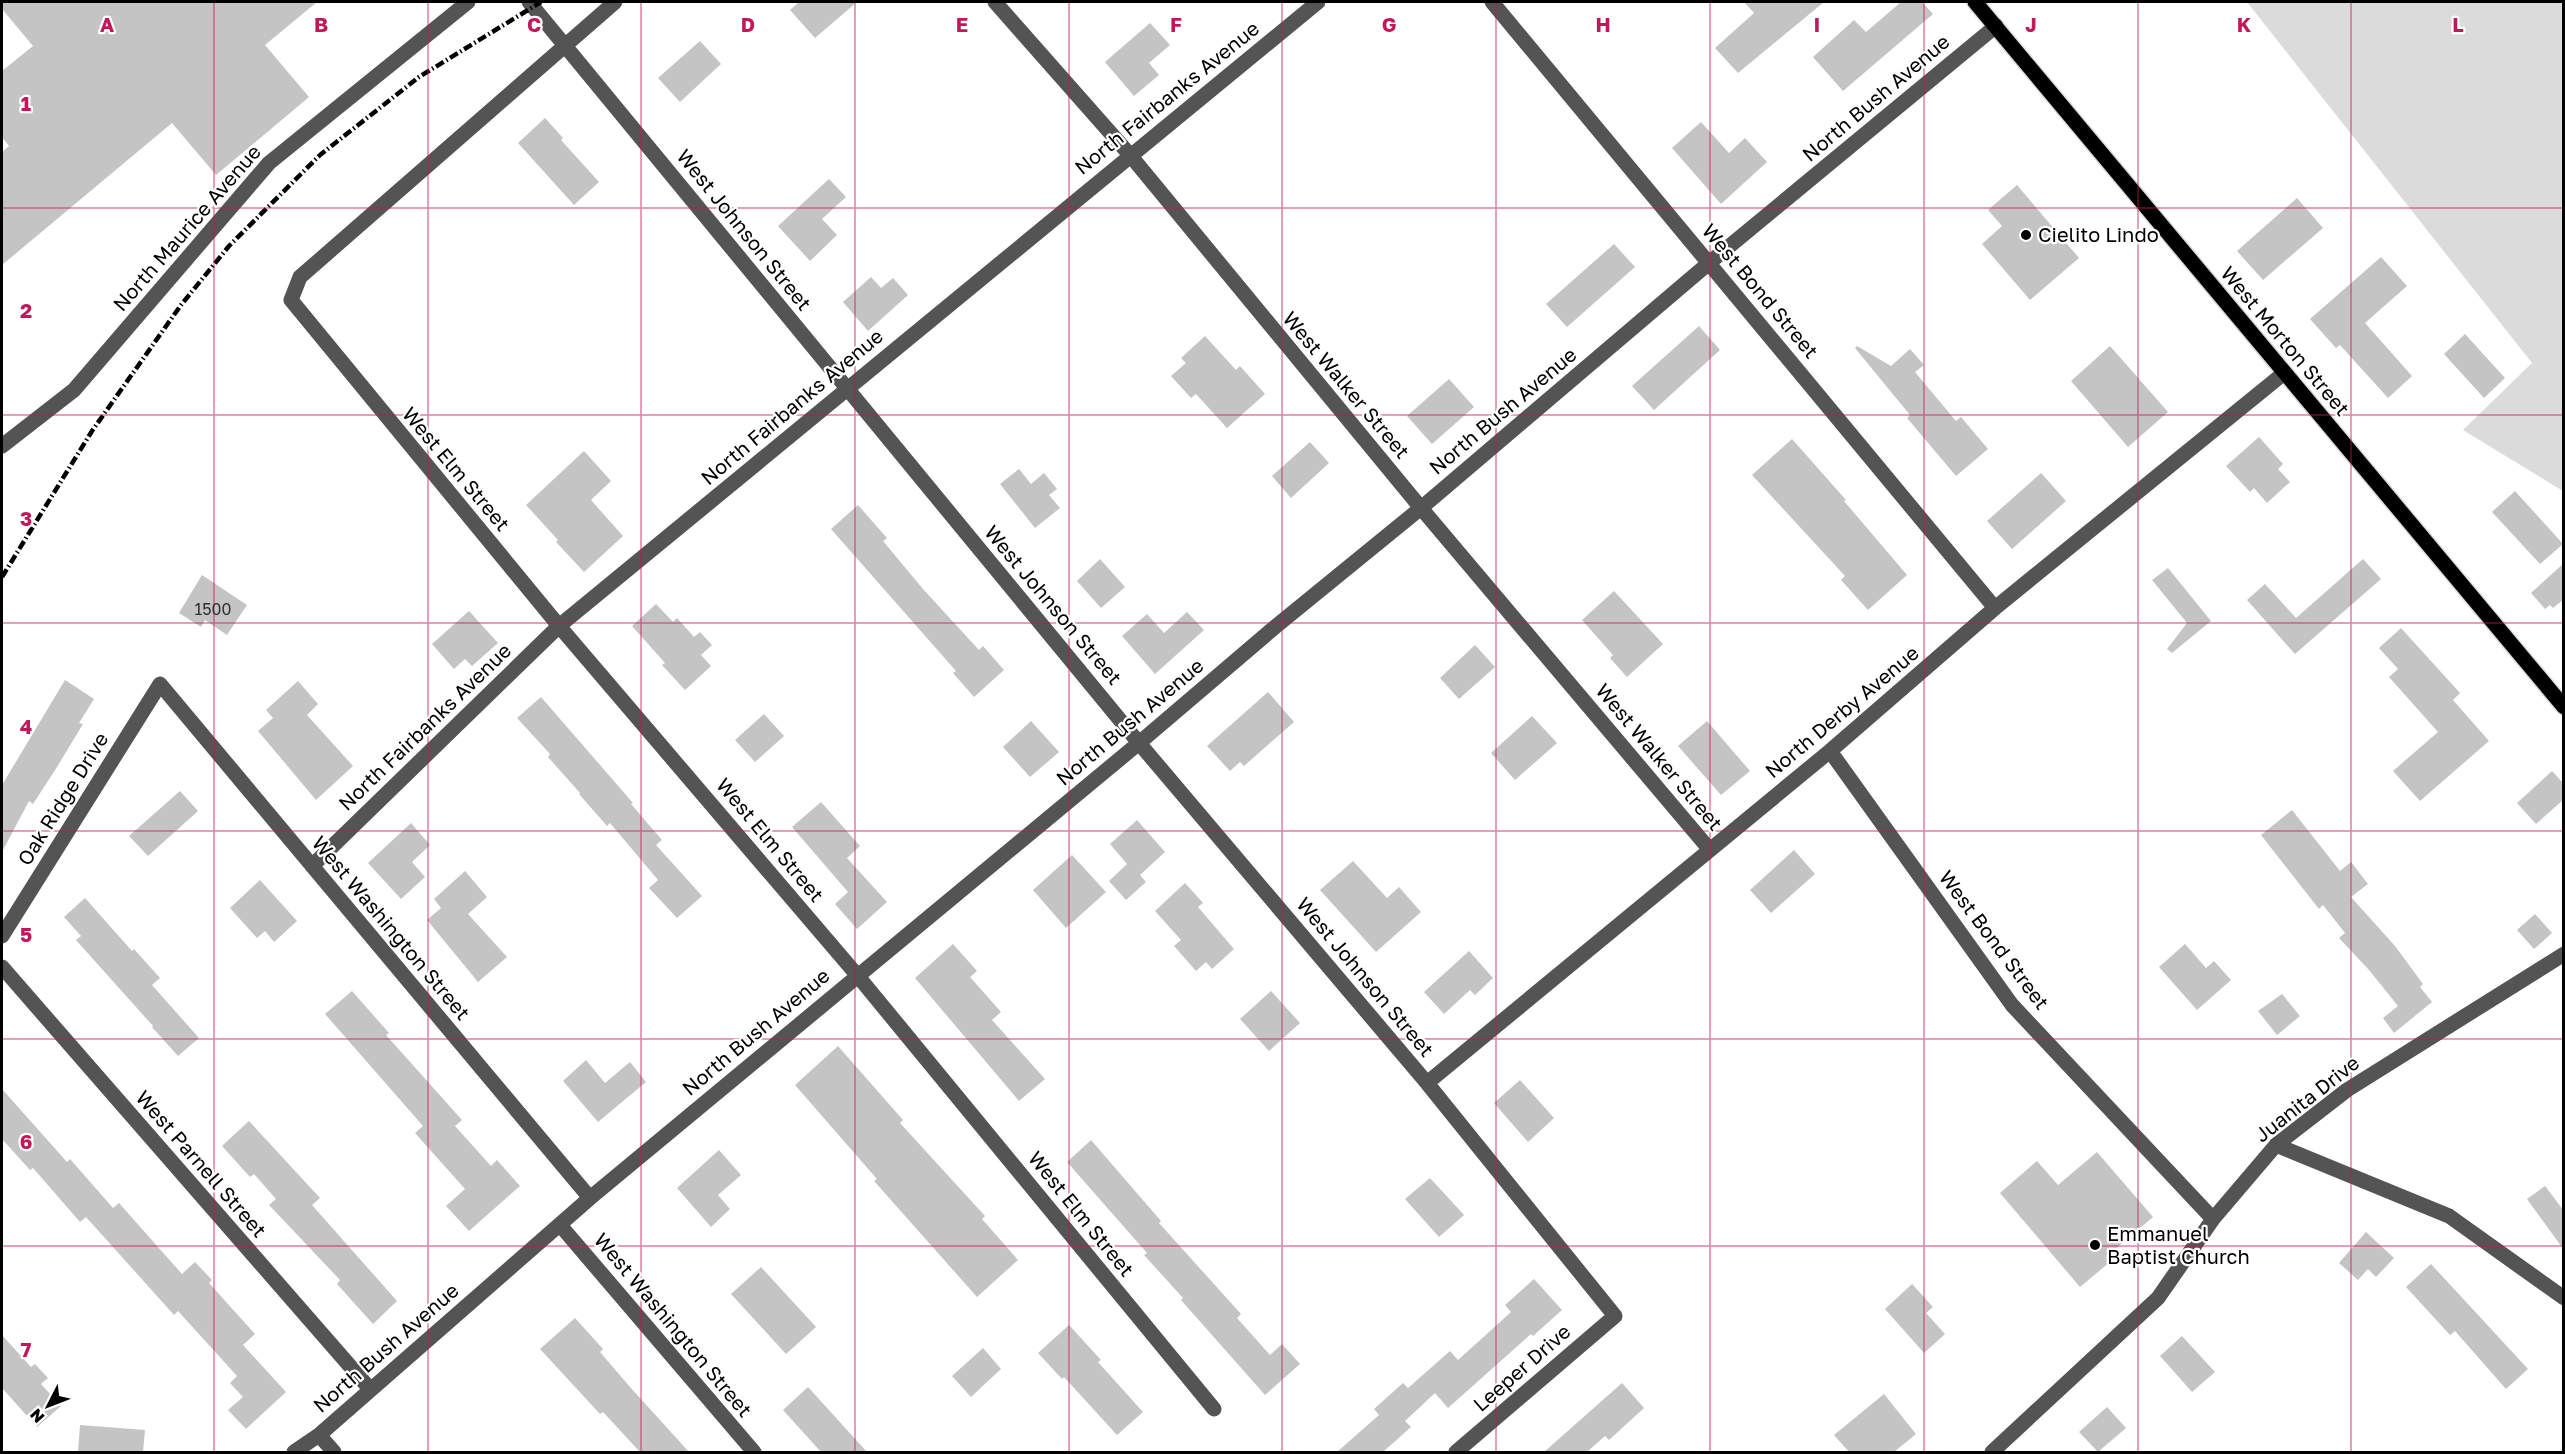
<svg xmlns="http://www.w3.org/2000/svg" width="2565" height="1454" viewBox="0 0 2565 1454" font-family="'Golos Text',sans-serif">
<style>
.green{fill:#dbdbdb}
.building{fill:#c4c4c4}
.lines{fill:none;stroke-linecap:round;stroke-linejoin:round}
.major-casing{stroke:#dbdbdb;stroke-width:18}
.minor{stroke:#545454;stroke-width:15}
.major{stroke:#000;stroke-width:15}
.rail{stroke:#000;stroke-width:4.5;stroke-dasharray:9 3 1.5 3;stroke-linecap:butt}
.grid{fill:none;stroke:#c2185b;stroke-width:1.5;stroke-opacity:0.55}
.poi-dot{fill:#000;stroke:#fff;stroke-width:2}
.labels{text-anchor:middle;stroke-width:4.5;stroke-linejoin:round;paint-order:stroke}
.number-label{font-size:16px;fill:#313131}
.street-label{font-size:20px;fill:#000;stroke:#fff}
.poi-label{font-size:20px;fill:#000;stroke:#fff;text-anchor:start}
.grid-label{font-size:20px;text-anchor:middle;font-weight:bold;fill:#c2185b;stroke:#fff;stroke-width:4.5;stroke-linejoin:round;paint-order:stroke}
</style>
<rect width="100%" height="100%" fill="#fff"/>
<path class="green" d="M2247,2H2563V491L2463,430L2532,363Z"/>
<path class="building" d="M2,2H317L265,45L309,97L216,175L172,123L2,265V152L9,146L2,137V71L33,46L2,9Z
M799,2H857L815,38L790,10Z
M1744,2H1824L1738,73L1715,48L1754,13Z
M1901,2H1922L1933,14L1843,91L1813,57L1854,20L1866,32Z
M1150,23L1170,45L1149,63L1159,75L1134,96L1105,62Z
M700,41L721,64L680,102L658,78Z
M545,118L563,138L561,140L599,182L574,205L518,143Z
M1701,122L1729,153L1745,138L1767,162L1721,204L1672,148Z
M829,179L846,197L822,219L837,235L810,261L778,226Z
M2017,185L2079,258L2030,300L1982,244L2002,226L1988,210Z
M2297,198L2323,228L2263,280L2237,251Z
M1614,244L1635,267L1567,327L1546,304Z
M2381,257L2407,286L2365,323L2412,376L2388,398L2340,345L2336,348L2310,319Z
M871,277L881,288L893,278L908,295L868,331L843,302Z
M1699,326L1720,350L1654,410L1632,386Z
M2465,334L2505,378L2484,398L2444,354Z
M1205,336L1236,370L1240,366L1265,394L1227,428L1196,394L1191,398L1171,376L1186,363L1181,358Z
M1857,346L1891,366L1910,349L1924,365L1915,372L1956,421L1961,417L1988,449L1956,476L1907,418L1910,415L1855,348Z
M2110,346L2168,412L2128,447L2071,381Z
M1449,379L1474,407L1432,444L1407,416Z
M2259,437L2283,464L2278,469L2290,482L2267,503L2254,488L2250,492L2226,466Z
M1792,439L1846,500L1844,501L1907,575L1868,610L1841,580L1845,576L1752,475Z
M1310,442L1329,463L1291,498L1272,476Z
M584,451L611,481L591,500L623,536L584,572L556,542L558,540L526,505Z
M1019,469L1031,484L1044,473L1057,489L1049,495L1060,508L1035,528L1000,484Z
M2041,473L2066,501L2012,549L1987,521Z
M2515,491L2563,544L2540,564L2492,512Z
M858,505L887,538L883,541L923,589L979,650L983,646L1004,670L974,697L953,673L956,671L831,529Z
M1100,559L1125,587L1101,608L1077,581Z
M2363,559L2381,579L2295,654L2247,600L2265,584L2296,618Z
M2564,563V599L2553,608L2550,605L2545,609L2531,593Z
M2168,568L2211,621L2172,653L2167,649L2187,623L2152,580Z
M202,575L247,605L227,635L205,620L201,627L179,613Z
M1614,591L1663,644L1627,677L1610,658L1613,655L1582,620Z
M656,604L673,622L677,618L694,637L700,632L712,645L701,655L711,666L685,690L662,665L665,663L632,626Z
M469,611L498,643L472,666L465,659L454,669L432,644Z
M1187,612L1204,630L1155,674L1122,636L1147,614L1164,633Z
M2401,628L2460,693L2453,700L2489,741L2420,801L2393,771L2438,732L2389,677L2398,669L2379,648Z
M1475,645L1495,667L1459,699L1440,678Z
M65,680L94,699L79,723L83,724L57,767L33,804L29,801L2,852V785Z
M298,681L318,704L307,715L353,766L316,800L258,731L273,718L266,710Z
M1268,692L1294,722L1244,766L1240,762L1230,771L1207,746Z
M541,697L633,803L631,804L662,840L656,845L702,896L677,918L649,888L658,880L610,823L607,826L579,794L580,793L548,757L550,754L517,718Z
M764,714L784,736L755,762L735,740Z
M1532,716L1557,743L1515,780L1491,753Z
M1031,721L1059,752L1030,777L1003,747Z
M1707,721L1750,771L1721,795L1678,746Z
M2552,771L2564,784V799L2536,824L2517,803Z
M180,791L198,811L148,856L129,836Z
M821,802L860,846L847,858L887,902L857,929L835,904L848,892L792,827Z
M2292,810L2340,871L2351,862L2368,884L2351,897L2395,946L2423,984L2420,987L2432,1002L2394,1033L2383,1018L2398,1006L2369,970L2339,938L2345,933L2323,905L2319,909L2261,835Z
M1137,820L1165,852L1140,875L1146,882L1126,900L1109,881L1127,864L1110,844Z
M411,823L430,845L412,862L425,877L401,899L368,863Z
M1794,850L1815,874L1771,913L1750,890Z
M1072,855L1106,892L1066,928L1033,890Z
M1353,861L1387,898L1399,887L1421,912L1376,952L1320,890Z
M465,871L487,897L468,914L507,957L478,982L427,920L441,908L434,899Z
M260,880L297,921L274,942L265,931L257,938L230,908Z
M1185,883L1203,903L1198,907L1234,949L1212,969L1206,962L1196,971L1174,946L1181,940L1155,911Z
M85,898L132,951L134,949L160,978L152,985L199,1038L178,1056L152,1027L153,1026L76,940L81,936L64,917Z
M2535,914L2552,933L2534,949L2517,930Z
M953,944L977,971L970,977L1001,1012L992,1020L1045,1079L1019,1101L915,978Z
M2185,944L2206,968L2214,961L2231,980L2197,1010L2159,967Z
M1469,951L1493,978L1475,995L1470,990L1444,1014L1424,992Z
M352,991L389,1033L386,1035L462,1120L455,1126L491,1166L497,1160L520,1186L469,1231L446,1206L465,1189L415,1133L423,1126L325,1014Z
M1271,991L1300,1023L1269,1051L1240,1019Z
M2282,994L2300,1016L2277,1035L2258,1011Z
M838,1046L903,1120L900,1123L985,1216L982,1219L1018,1260L977,1297L874,1181L877,1179L795,1085Z
M586,1060L605,1083L630,1062L646,1082L598,1122L563,1081Z
M1520,1080L1554,1118L1528,1142L1494,1103Z
M2,1089L67,1162L70,1159L113,1208L119,1203L182,1274L195,1262L212,1280L209,1283L255,1334L243,1345L286,1392L246,1429L228,1410L243,1397L230,1383L237,1376L178,1311L174,1315L86,1217L80,1222L33,1168L30,1170L2,1139Z
M249,1121L320,1198L312,1205L397,1301L373,1324L337,1284L340,1280L269,1205L276,1199L254,1174L250,1177L222,1146Z
M1091,1140L1161,1221L1159,1223L1241,1314L1237,1318L1270,1355L1282,1344L1300,1364L1265,1395L1181,1300L1183,1298L1144,1255L1147,1253L1067,1162Z
M719,1150L741,1175L718,1195L730,1209L711,1227L677,1188Z
M2097,1152L2153,1217L2106,1257L2110,1262L2080,1287L2000,1193L2037,1161L2058,1185Z
M1430,1178L1464,1215L1439,1237L1405,1199Z
M2545,1186L2564,1211V1250L2527,1199Z
M2366,1232L2394,1258L2376,1277L2368,1269L2358,1280L2339,1263Z
M2431,1264L2528,1369L2506,1389L2455,1331L2450,1335L2406,1287Z
M761,1267L816,1327L786,1354L731,1294Z
M1534,1279L1562,1310L1533,1336L1531,1334L1448,1408L1435,1393L1405,1421L1411,1427L1383,1452H1337L1379,1415L1374,1409L1403,1383L1408,1388L1450,1351L1458,1360L1511,1312L1505,1305Z
M1912,1284L1933,1307L1926,1313L1945,1334L1924,1353L1885,1309Z
M575,1318L603,1349L600,1352L630,1387L689,1452H640L603,1412L600,1414L540,1349Z
M1069,1325L1101,1360L1098,1362L1143,1412L1117,1435L1064,1377L1062,1379L1038,1353Z
M2,1335L31,1367L35,1364L48,1378L41,1384L61,1406L37,1427L2,1388Z
M2182,1336L2215,1372L2192,1392L2160,1356Z
M983,1348L1001,1369L971,1397L952,1376Z
M1622,1383L1644,1408L1609,1440L1605,1436L1587,1452H1544Z
M808,1387L867,1452H821L783,1410Z
M1884,1394L1916,1434L1894,1452H1849L1834,1435Z
M2107,1407L2126,1428L2098,1452L2079,1432Z
M80,1425L145,1430L143,1452H78Z"/>
<g class="lines">
<defs>
<path id="major" d="M1975,2L2564,707"/>
</defs>
<use href="#major" class="major-casing"/>
<path class="minor" d="M529,2L1139,743L1427,1083L1615,1316L1456,1452
M615,2L300,277L291,300L559,626L857,975L1214,1409
M995,2L1130,155L1421,508L1710,850
M1492,2L1995,608
M2,446L74,390L269,163L468,2
M1830,751L2012,1005L2213,1219
M312,866L559,626L1318,2
M2,936L160,684L590,1198
M2,967L370,1389
M1427,1083L1830,751L1995,608L2284,373
M2276,1145L2449,1216L2564,1298
M560,1225L754,1452
M319,1435L334,1452
M294,1452L319,1435L590,1198L1139,743L1275,627L1421,508L1709,263L1996,26
M1992,1452L2158,1298L2213,1219L2276,1145L2347,1090L2564,954"/>
<use href="#major" class="major"/>
<path class="rail" d="M2,577L92,431L181,305L229,246L320,155L419,77L541,2"/>
</g>
<path class="grid" d="M214,2V1452M428,2V1452M641,2V1452M855,2V1452M1069,2V1452M1282,2V1452M1496,2V1452M1710,2V1452M1924,2V1452M2138,2V1452M2351,2V1452M2,208H2564M2,415H2564M2,623H2564M2,831H2564M2,1039H2564M2,1246H2564"/>
<g class="poi-dot">
<circle cx="2026" cy="235" r="6"/>
<circle cx="2095" cy="1245" r="6"/>
</g>
<g class="labels">
<g class="number-label">
<text x="213" y="615">1500</text>
</g>
<g class="street-label">
<text transform="translate(1167 98) rotate(-39)" y="7">North Fairbanks Avenue</text>
<text transform="translate(1876 98) rotate(-40)" y="7">North Bush Avenue</text>
<text transform="translate(187 228) rotate(-49)" y="7">North Maurice Avenue</text>
<text transform="translate(744 230) rotate(51)" y="7">West Johnson Street</text>
<text transform="translate(1760 291) rotate(50)" y="7">West Bond Street</text>
<text transform="translate(2285 341) rotate(50)" y="7">West Morton Street</text>
<text transform="translate(1346 385) rotate(50)" y="7">West Walker Street</text>
<text transform="translate(792 407) rotate(-40)" y="7">North Fairbanks Avenue</text>
<text transform="translate(1503 411) rotate(-40)" y="7">North Bush Avenue</text>
<text transform="translate(456 469) rotate(50)" y="7">West Elm Street</text>
<text transform="translate(1053 605) rotate(50)" y="7">West Johnson Street</text>
<text transform="translate(1842 712) rotate(-40)" y="7">North Derby Avenue</text>
<text transform="translate(1130 722) rotate(-40)" y="7">North Bush Avenue</text>
<text transform="translate(425 727) rotate(-44)" y="7">North Fairbanks Avenue</text>
<text transform="translate(1659 757) rotate(50)" y="7">West Walker Street</text>
<text transform="translate(63 799) rotate(-58)" y="7">Oak Ridge Drive</text>
<text transform="translate(770 840) rotate(50)" y="7">West Elm Street</text>
<text transform="translate(391 928) rotate(50)" y="7">West Washington Street</text>
<text transform="translate(1994 940) rotate(53)" y="7">West Bond Street</text>
<text transform="translate(1365 977) rotate(50)" y="7">West Johnson Street</text>
<text transform="translate(756 1032) rotate(-40)" y="7">North Bush Avenue</text>
<text transform="translate(2307 1099) rotate(-38)" y="7">Juanita Drive</text>
<text transform="translate(201 1164) rotate(49)" y="7">West Parnell Street</text>
<text transform="translate(1081 1214) rotate(51)" y="7">West Elm Street</text>
<text transform="translate(673 1325) rotate(50)" y="7">West Washington Street</text>
<text transform="translate(386 1348) rotate(-41)" y="7">North Bush Avenue</text>
<text transform="translate(1522 1368) rotate(-41)" y="7">Leeper Drive</text>
</g>
<g class="poi-label">
<text x="2038" y="242">Cielito Lindo</text>
<text x="2107" y="1241">Emmanuel<tspan x="2107" dy="23">Baptist Church</tspan></text>
</g>
</g>
<g class="grid-label">
<text x="107" y="32">A</text>
<text x="321" y="32">B</text>
<text x="534" y="32">C</text>
<text x="748" y="32">D</text>
<text x="962" y="32">E</text>
<text x="1176" y="32">F</text>
<text x="1389" y="32">G</text>
<text x="1603" y="32">H</text>
<text x="1817" y="32">I</text>
<text x="2031" y="32">J</text>
<text x="2244" y="32">K</text>
<text x="2458" y="32">L</text>
<text x="26" y="111">1</text>
<text x="26" y="318">2</text>
<text x="26" y="526">3</text>
<text x="26" y="734">4</text>
<text x="26" y="942">5</text>
<text x="26" y="1149">6</text>
<text x="26" y="1357">7</text>
</g>
<rect width="2565" height="1454" fill="none" stroke="#000000" stroke-width="6"/>
<g transform="translate(48 1406) rotate(228)" stroke="#ffffff" stroke-width="4.5" paint-order="stroke">
<path d="M0-4.5L10 22L0 15L-10 22Z" fill="#000000"/>
<text y="-9" font-size="16" font-weight="bold" text-anchor="middle" fill="#000000">N</text>
</g>
</svg>
